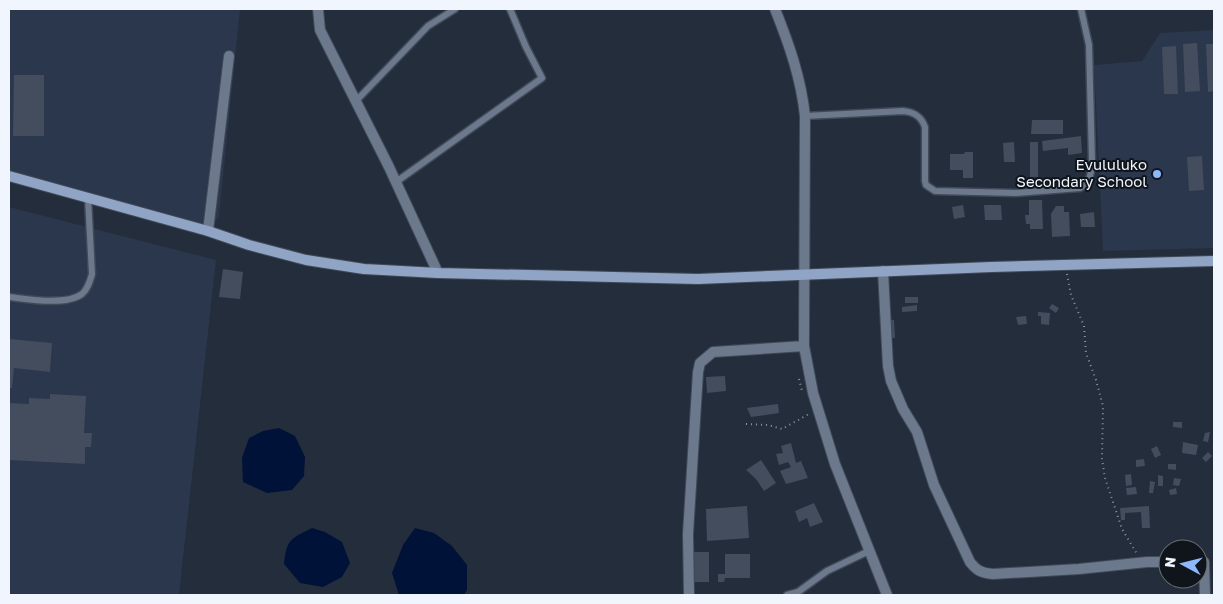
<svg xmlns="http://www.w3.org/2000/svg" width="1223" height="604" viewBox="0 0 1223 604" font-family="'Golos Text',sans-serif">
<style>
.built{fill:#2a374c}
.water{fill:#001237}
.building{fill:#434d5e}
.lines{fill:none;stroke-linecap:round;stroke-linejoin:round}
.lane-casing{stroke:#404957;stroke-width:9}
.street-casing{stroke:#404957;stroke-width:12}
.secondary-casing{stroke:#404957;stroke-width:12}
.path{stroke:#8d95a1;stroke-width:2;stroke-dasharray:1 4;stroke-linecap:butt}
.lane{stroke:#6c798d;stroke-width:6}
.street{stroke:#6c798d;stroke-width:10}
.secondary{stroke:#90a5c5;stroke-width:10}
.poi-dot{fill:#8eb8fd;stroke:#10151c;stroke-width:2}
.labels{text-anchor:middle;stroke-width:4;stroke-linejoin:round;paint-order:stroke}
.poi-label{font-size:15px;fill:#f0f5fe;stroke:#10151c;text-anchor:end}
</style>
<rect width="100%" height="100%" fill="#232d3c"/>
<path class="built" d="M9,9H240L219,217L208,231L9,176Z
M1214,30V248L1103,251L1094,65L1142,61L1160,33Z
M9,207L216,260L179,595H9Z"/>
<path class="water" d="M279,428L295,436L305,457L304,476L292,490L267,493L243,482L242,458L249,438L263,431Z
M312,528L325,532L342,542L350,563L342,577L323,587L300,583L284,564C287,539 290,539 312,528Z
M415,528L434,533L452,546L467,565V590L464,595H399L392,573L403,545Z"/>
<path class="building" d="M1197,43L1200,91L1185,92L1183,44Z
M1206,44H1214V91L1208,92Z
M1176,46L1178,94H1164L1162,47Z
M14,75H44V136H13Z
M1032,120H1063V134H1031Z
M1081,136L1082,153L1068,155V148L1043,151L1042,141Z
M1014,142L1015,162H1004L1003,143Z
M1030,142H1038V177H1030Z
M965,152H973V178H963V170H950V154H964Z
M1202,156L1204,190L1189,191L1187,157Z
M1029,200H1042L1043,229H1030V224H1026L1025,215H1029Z
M963,205L965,217L954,219L952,207Z
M984,205H1001L1002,220H985Z
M1056,206H1064V212H1069L1070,236L1052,237L1051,214Z
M1094,212L1095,227H1081L1080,214Z
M223,269L243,272L240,299L219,297Z
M905,297H918V303H905Z
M1052,304L1059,308L1056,313L1049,308Z
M917,305V311L902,312V307Z
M1038,312L1050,313L1049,325L1041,324V316H1038Z
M1026,316L1027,324L1018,325L1016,317Z
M889,320H894L895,338H890Z
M9,339L52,343L50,372L14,368L12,388H9Z
M725,376L726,391L707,393L706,377Z
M50,394L86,396L84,433H92L91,447H85V464L9,460V403L29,404V398L50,399Z
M778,404L779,413L751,417L747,408Z
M1173,422H1182V428L1173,427Z
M1210,432L1208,442L1203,441L1205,433Z
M1183,442L1198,445L1196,455L1182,453Z
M791,443L796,463L801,461L808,478L786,484L780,471L791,467L788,462L779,465L776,454L783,453L781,446Z
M1157,446L1161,455L1155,458L1151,449Z
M1208,452L1212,456L1206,462L1202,458Z
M1144,459L1145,466L1136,467V460Z
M761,460L776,483L764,491L756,479L746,470Z
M1168,464H1176V470L1168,469Z
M1131,474L1132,485L1126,486L1125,475Z
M1158,475L1163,476V486H1158Z
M1174,478L1181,479L1179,486L1173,485Z
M1150,481L1155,482L1153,493H1149Z
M1136,487L1137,494L1127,495L1126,488Z
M1176,488L1177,494L1170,495L1169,490Z
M814,503L823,522L810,527L807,518L799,522L795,511Z
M747,506L749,538L707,541L706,509Z
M1149,506L1150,528H1142L1141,512L1125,513V520H1121L1120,508Z
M694,552H709V582H694Z
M725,554H750V578H725L724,582H718V574H725Z"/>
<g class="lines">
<defs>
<path id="lane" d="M355,102L428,26L455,9
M805,116L903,111C914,112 921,116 925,127V181L926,185L935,191L1016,193L1080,188C1091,182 1091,173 1092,162L1089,45L1081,9
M396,182L542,78L526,47L510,9
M9,297C27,299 66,306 82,294C88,289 90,281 92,274L88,198
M787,595L798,592L827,571L869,551"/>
<path id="street" d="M318,9L320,30L389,167L438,273
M775,9C789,44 801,78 805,116L804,346L813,393L835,464L887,595
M208,231L229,56
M883,271L888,366L891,381L903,409L917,432L934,485L970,562C977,571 982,573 993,574L1079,569L1147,562H1168
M1204,562L1205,595
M689,595L688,534L698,372L700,363L713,352L804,346"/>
<path id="secondary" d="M9,176L208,231L249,245L306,260L364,269L438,273L698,279L991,267L1214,261"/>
</defs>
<use href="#lane" class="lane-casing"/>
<use href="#street" class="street-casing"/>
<use href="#secondary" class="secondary-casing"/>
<path class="path" d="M1067,274L1071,295L1084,326L1086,353L1096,380L1103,406L1102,459L1105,478L1122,529L1137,554
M799,379L802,391
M746,424L768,425L782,429L809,414"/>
<use href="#lane" class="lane"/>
<use href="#street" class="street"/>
<use href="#secondary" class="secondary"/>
</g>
<circle class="poi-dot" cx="1157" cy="174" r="5"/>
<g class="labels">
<g class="poi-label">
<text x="1147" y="170">Evululuko<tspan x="1147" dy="17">Secondary School</tspan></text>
</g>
</g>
<rect width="1223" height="604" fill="none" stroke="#f0f5fe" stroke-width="20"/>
<g transform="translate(1183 564) rotate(277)"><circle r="24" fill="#10151c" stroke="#6a6f76"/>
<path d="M0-4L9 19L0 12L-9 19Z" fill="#8eb8fd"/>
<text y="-8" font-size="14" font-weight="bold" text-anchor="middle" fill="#f0f5fe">N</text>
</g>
</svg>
